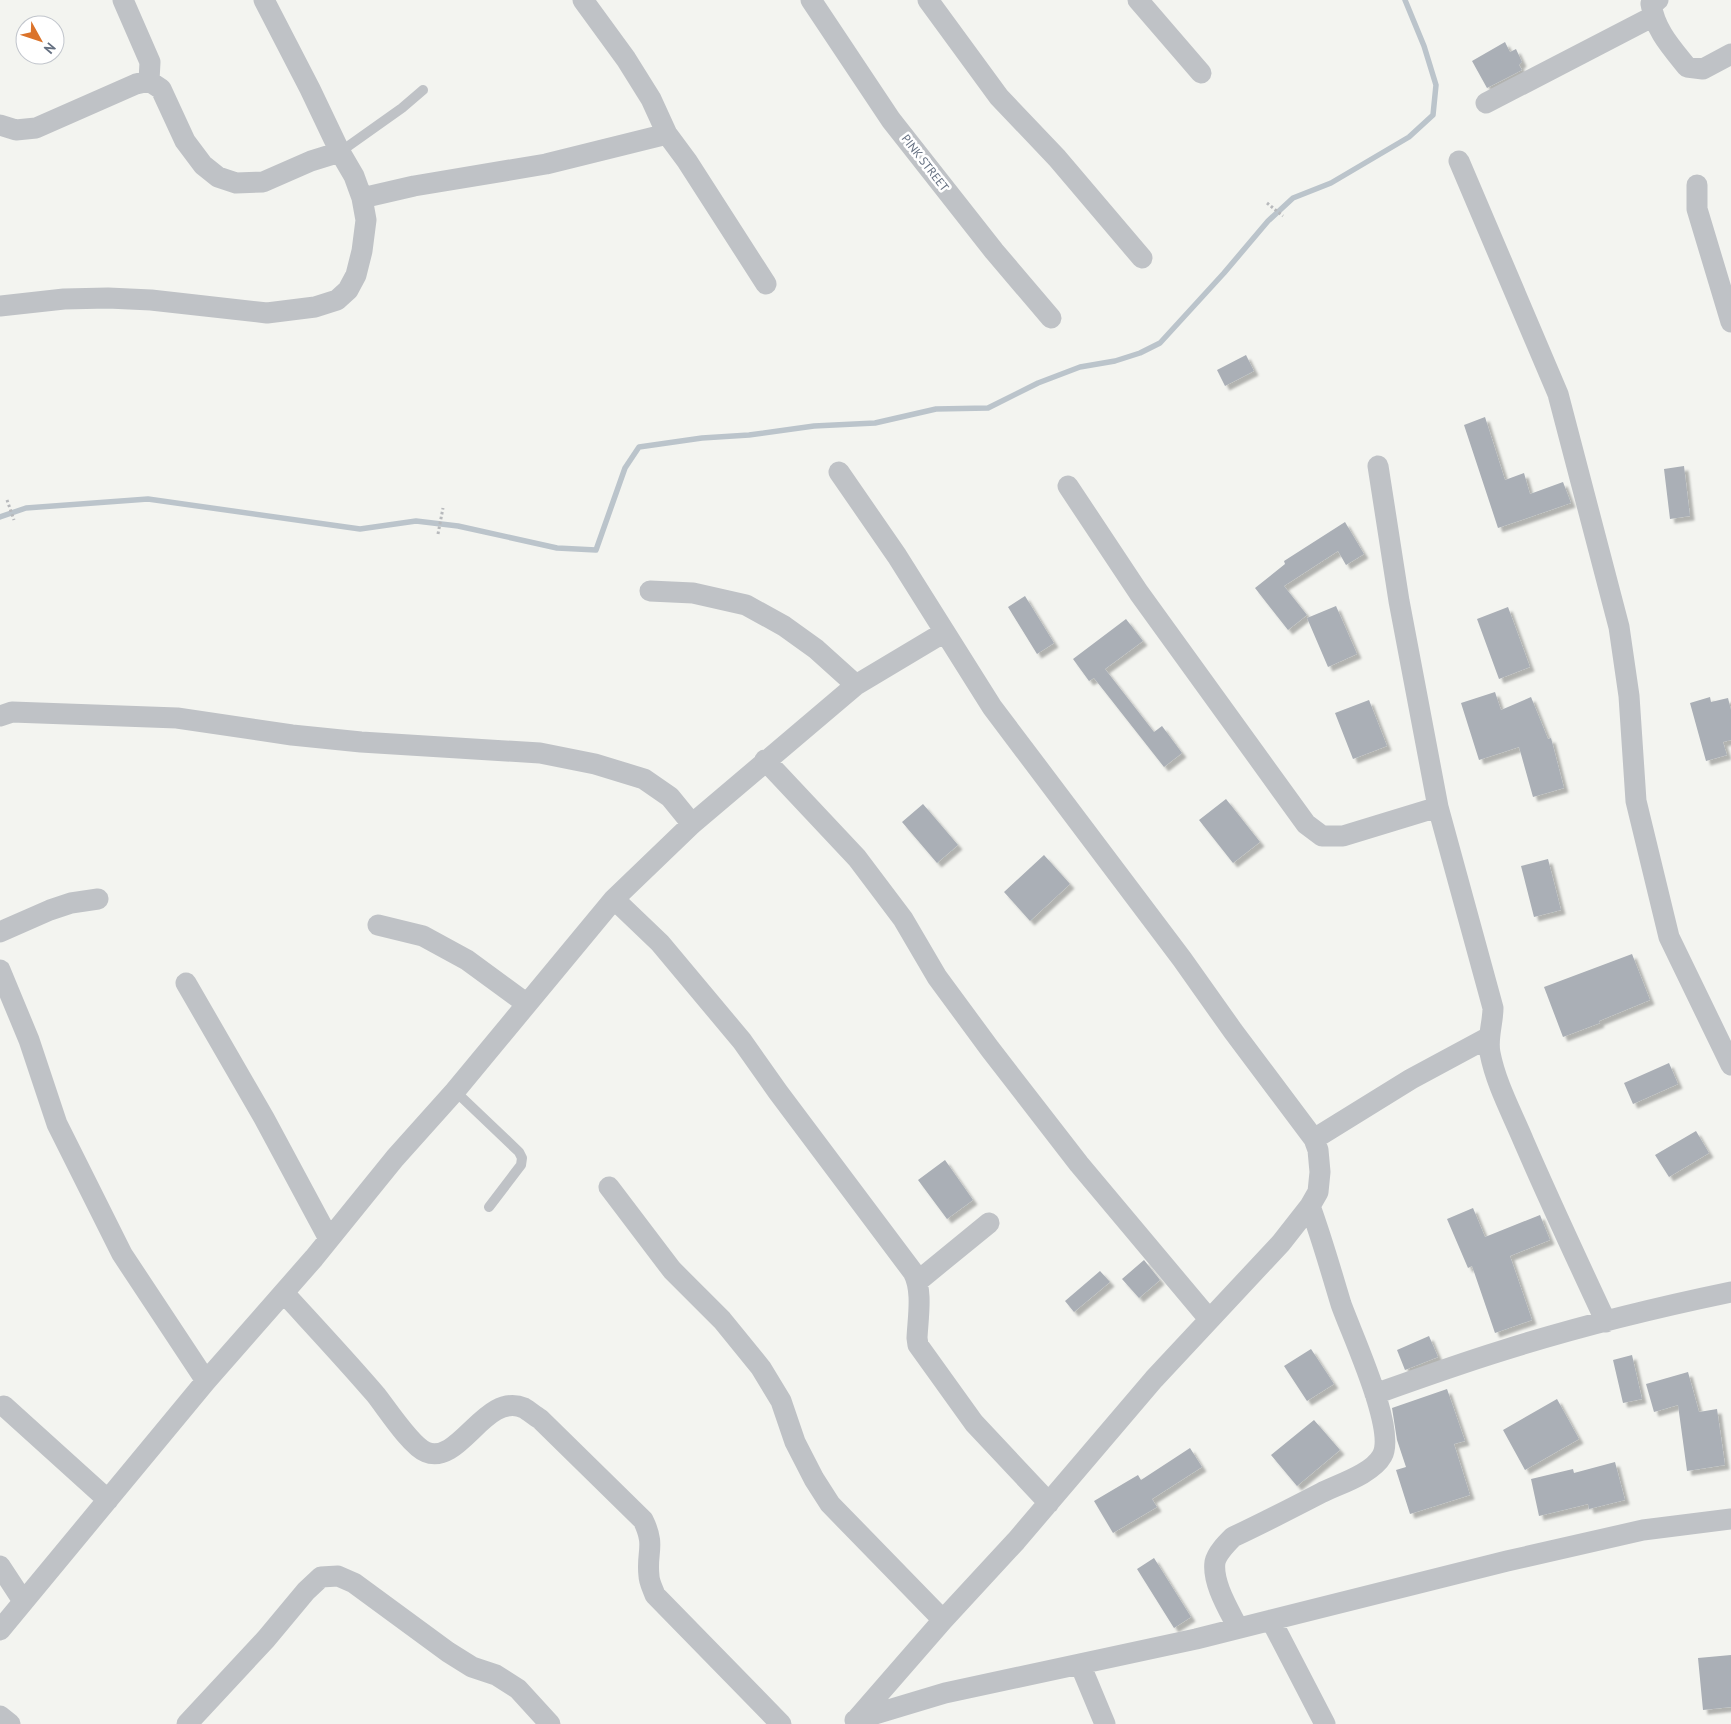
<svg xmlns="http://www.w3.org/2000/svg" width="1731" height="1724" viewBox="0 0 1731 1724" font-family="'PT Sans',sans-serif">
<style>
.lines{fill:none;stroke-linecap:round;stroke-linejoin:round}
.stream{stroke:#bbc4cb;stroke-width:5.5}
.building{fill:#aaafb6;filter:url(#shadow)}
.path{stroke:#b7b9bc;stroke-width:3;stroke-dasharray:2.5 2.5;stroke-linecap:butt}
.service{stroke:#bfc2c6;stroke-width:10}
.minor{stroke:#bfc2c6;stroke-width:21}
.labels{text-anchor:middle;stroke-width:5;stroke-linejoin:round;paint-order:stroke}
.street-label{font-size:12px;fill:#646f80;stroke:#fff}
</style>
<defs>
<filter id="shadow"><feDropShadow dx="4.5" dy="4.5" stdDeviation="1" flood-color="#0004"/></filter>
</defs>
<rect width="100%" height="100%" fill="#f3f4f0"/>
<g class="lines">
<path class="stream" d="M0,517L26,508L148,499L360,529L416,521L458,526L557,548L596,550L625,468L639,447L702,438L749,435L814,426L875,423L936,409L988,408L1038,383L1080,367L1115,361L1140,353L1160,343L1224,273L1268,221L1293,198L1331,183L1409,137L1433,115L1436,85L1424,46L1405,0"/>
</g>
<path class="building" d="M1505,42L1510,52L1516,49L1522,62L1519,65L1522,70L1487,88L1472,61Z
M1246,355L1254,371L1225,386L1217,370Z
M1485,417L1505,480L1524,473L1530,494L1563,482L1571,503L1498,528L1464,425Z
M1684,466L1690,516L1670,519L1664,469Z
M1345,522L1364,554L1346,565L1338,551L1284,586L1307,615L1288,630L1255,588L1285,564L1284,561Z
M1025,596L1054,643L1037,654L1008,607Z
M1336,606L1357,654L1328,667L1307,618Z
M1508,607L1530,667L1499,679L1477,619Z
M1126,619L1143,641L1105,669L1154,732L1162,726L1182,753L1164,767L1094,678L1089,681L1073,659Z
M1495,692L1501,710L1531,697L1548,739L1551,738L1564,788L1533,797L1519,747L1479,760L1461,703Z
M1710,697L1711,702L1728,698L1731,710V740L1723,742L1727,755L1706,761L1690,703Z
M1369,700L1387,746L1353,759L1335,713Z
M1226,799L1260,842L1233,863L1199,820Z
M923,804L958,845L937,863L902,822Z
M1044,855L1070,884L1030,921L1004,892Z
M1548,859L1561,910L1534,917L1521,866Z
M1632,954L1650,1000L1599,1021L1600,1023L1563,1037L1544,987Z
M1669,1063L1678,1084L1633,1104L1624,1083Z
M1696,1131L1709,1153L1669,1177L1655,1155Z
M945,1160L973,1200L947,1219L918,1180Z
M1473,1208L1485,1237L1540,1215L1550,1240L1510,1256L1532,1320L1495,1333L1472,1266L1468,1268L1447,1219Z
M1144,1260L1160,1280L1139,1298L1122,1279Z
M1100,1271L1110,1282L1074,1312L1065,1301Z
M1429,1336L1438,1357L1405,1370L1397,1350Z
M1311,1349L1334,1384L1307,1401L1284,1366Z
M1632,1355L1642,1399L1623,1403L1613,1360Z
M1688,1372L1699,1412L1717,1409L1725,1465L1687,1471L1678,1405L1654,1412L1646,1384Z
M1447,1389L1465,1441L1454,1444L1470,1495L1410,1514L1396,1470L1406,1467L1397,1440L1392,1408Z
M1557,1399L1579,1439L1525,1470L1503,1430Z
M1314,1420L1340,1450L1297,1486L1271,1455Z
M1190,1448L1202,1467L1152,1499L1157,1507L1113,1533L1094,1501L1138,1475L1141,1480Z
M1615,1462L1625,1500L1589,1509L1588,1504L1539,1516L1531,1479L1573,1469L1574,1473Z
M1154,1558L1191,1617L1174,1628L1137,1569Z
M1731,1655V1707L1703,1710L1698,1658Z"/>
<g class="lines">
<path class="path" d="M1267,203L1283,216
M7,500L14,520
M438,534L443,508"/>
<path class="service" d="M340,152L402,108L423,90
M455,1091L519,1152L522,1158L521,1165L489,1207"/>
<path class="minor" d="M123,0L150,62L149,81
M583,0L626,59L651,99L667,134L687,161L766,284
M811,0L891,120L994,251L1051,318
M928,0L999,97L1057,158L1142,258
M1138,0L1201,73
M1658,0L1651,4C1655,30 1671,47 1687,67L1703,69L1731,54
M1486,103L1652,17
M0,125L16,130L36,128L136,84L149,81L161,89L185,141L203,165L218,177L236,183L263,182L311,161L340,152
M1459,161L1558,394L1619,627L1629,696L1636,801L1669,937L1731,1065
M1697,185V209L1731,322
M362,198L414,186L546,164L667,134
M0,306L64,299L108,298L151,300L267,313L315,307L337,300L348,290L356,275L362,251L366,220L362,198L354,176L340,152L310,89L264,0
M1378,466L1399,601L1438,807L1493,1008C1493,1023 1487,1038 1490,1053C1496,1084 1512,1113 1524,1142C1550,1202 1578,1262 1606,1322
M839,472L897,556L992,707L1182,959L1233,1031L1314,1139L1318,1150L1320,1172L1318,1192L1310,1206L1281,1243L1154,1379L1016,1541L943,1620L856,1720
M1068,486L1139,593L1306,824L1322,836H1343L1438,807
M650,591L693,593L746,605L784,626L816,649L856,685
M0,716L12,712L177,718L292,735L361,742L540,753L595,764L644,779L670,797L692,824
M765,760L857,858L903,919L937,977L990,1049L1079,1164L1209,1319
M614,899L660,943L742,1041L778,1092L913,1272C923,1290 918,1317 917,1338L918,1345L974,1423L1049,1503
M378,925L423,936L467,960L527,1004
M0,932L50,910L71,903L98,899
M0,970L29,1040L57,1124L122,1254L206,1381
M186,983L264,1118L329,1239
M1314,1139L1411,1079L1489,1037
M609,1187L672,1270L722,1320L761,1368L781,1401L795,1442L814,1479L830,1504L943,1620
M918,1281L989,1223
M284,1293C315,1327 346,1360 376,1395C387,1409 411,1446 426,1452C460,1466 485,1391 524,1408C529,1411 535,1416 540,1419L643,1520C656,1546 646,1552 649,1576C649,1582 653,1589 655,1595L781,1724
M1375,1394C1417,1379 1459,1364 1501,1351C1576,1327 1654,1308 1731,1292
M4,1406L108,1500
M0,1566L23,1601
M1271,1620L1325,1724
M1238,1628C1229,1610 1212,1583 1215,1562C1217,1553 1226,1544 1233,1537C1263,1523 1292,1508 1321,1493C1339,1484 1372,1474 1382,1456C1397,1430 1351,1333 1341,1304C1331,1271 1322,1239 1310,1206
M0,1630L206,1381L314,1258L395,1158L455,1091L614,899L692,824L856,685L943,633
M1080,1664L1105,1724
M0,1716L10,1724
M855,1720L945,1693L1196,1639L1507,1561L1643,1530L1731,1519
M187,1724L266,1639L306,1591L321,1577L338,1576L354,1583L448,1652L472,1667L496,1675L518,1689L550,1724"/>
</g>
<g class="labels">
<g class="street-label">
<text transform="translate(925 163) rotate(52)" y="4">PINK STREET</text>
</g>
</g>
<g transform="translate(40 40) rotate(130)"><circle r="24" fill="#ffffff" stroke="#c1c5cc"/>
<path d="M0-4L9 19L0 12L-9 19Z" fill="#db732a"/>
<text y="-8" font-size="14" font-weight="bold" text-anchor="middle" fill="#646f80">N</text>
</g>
</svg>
